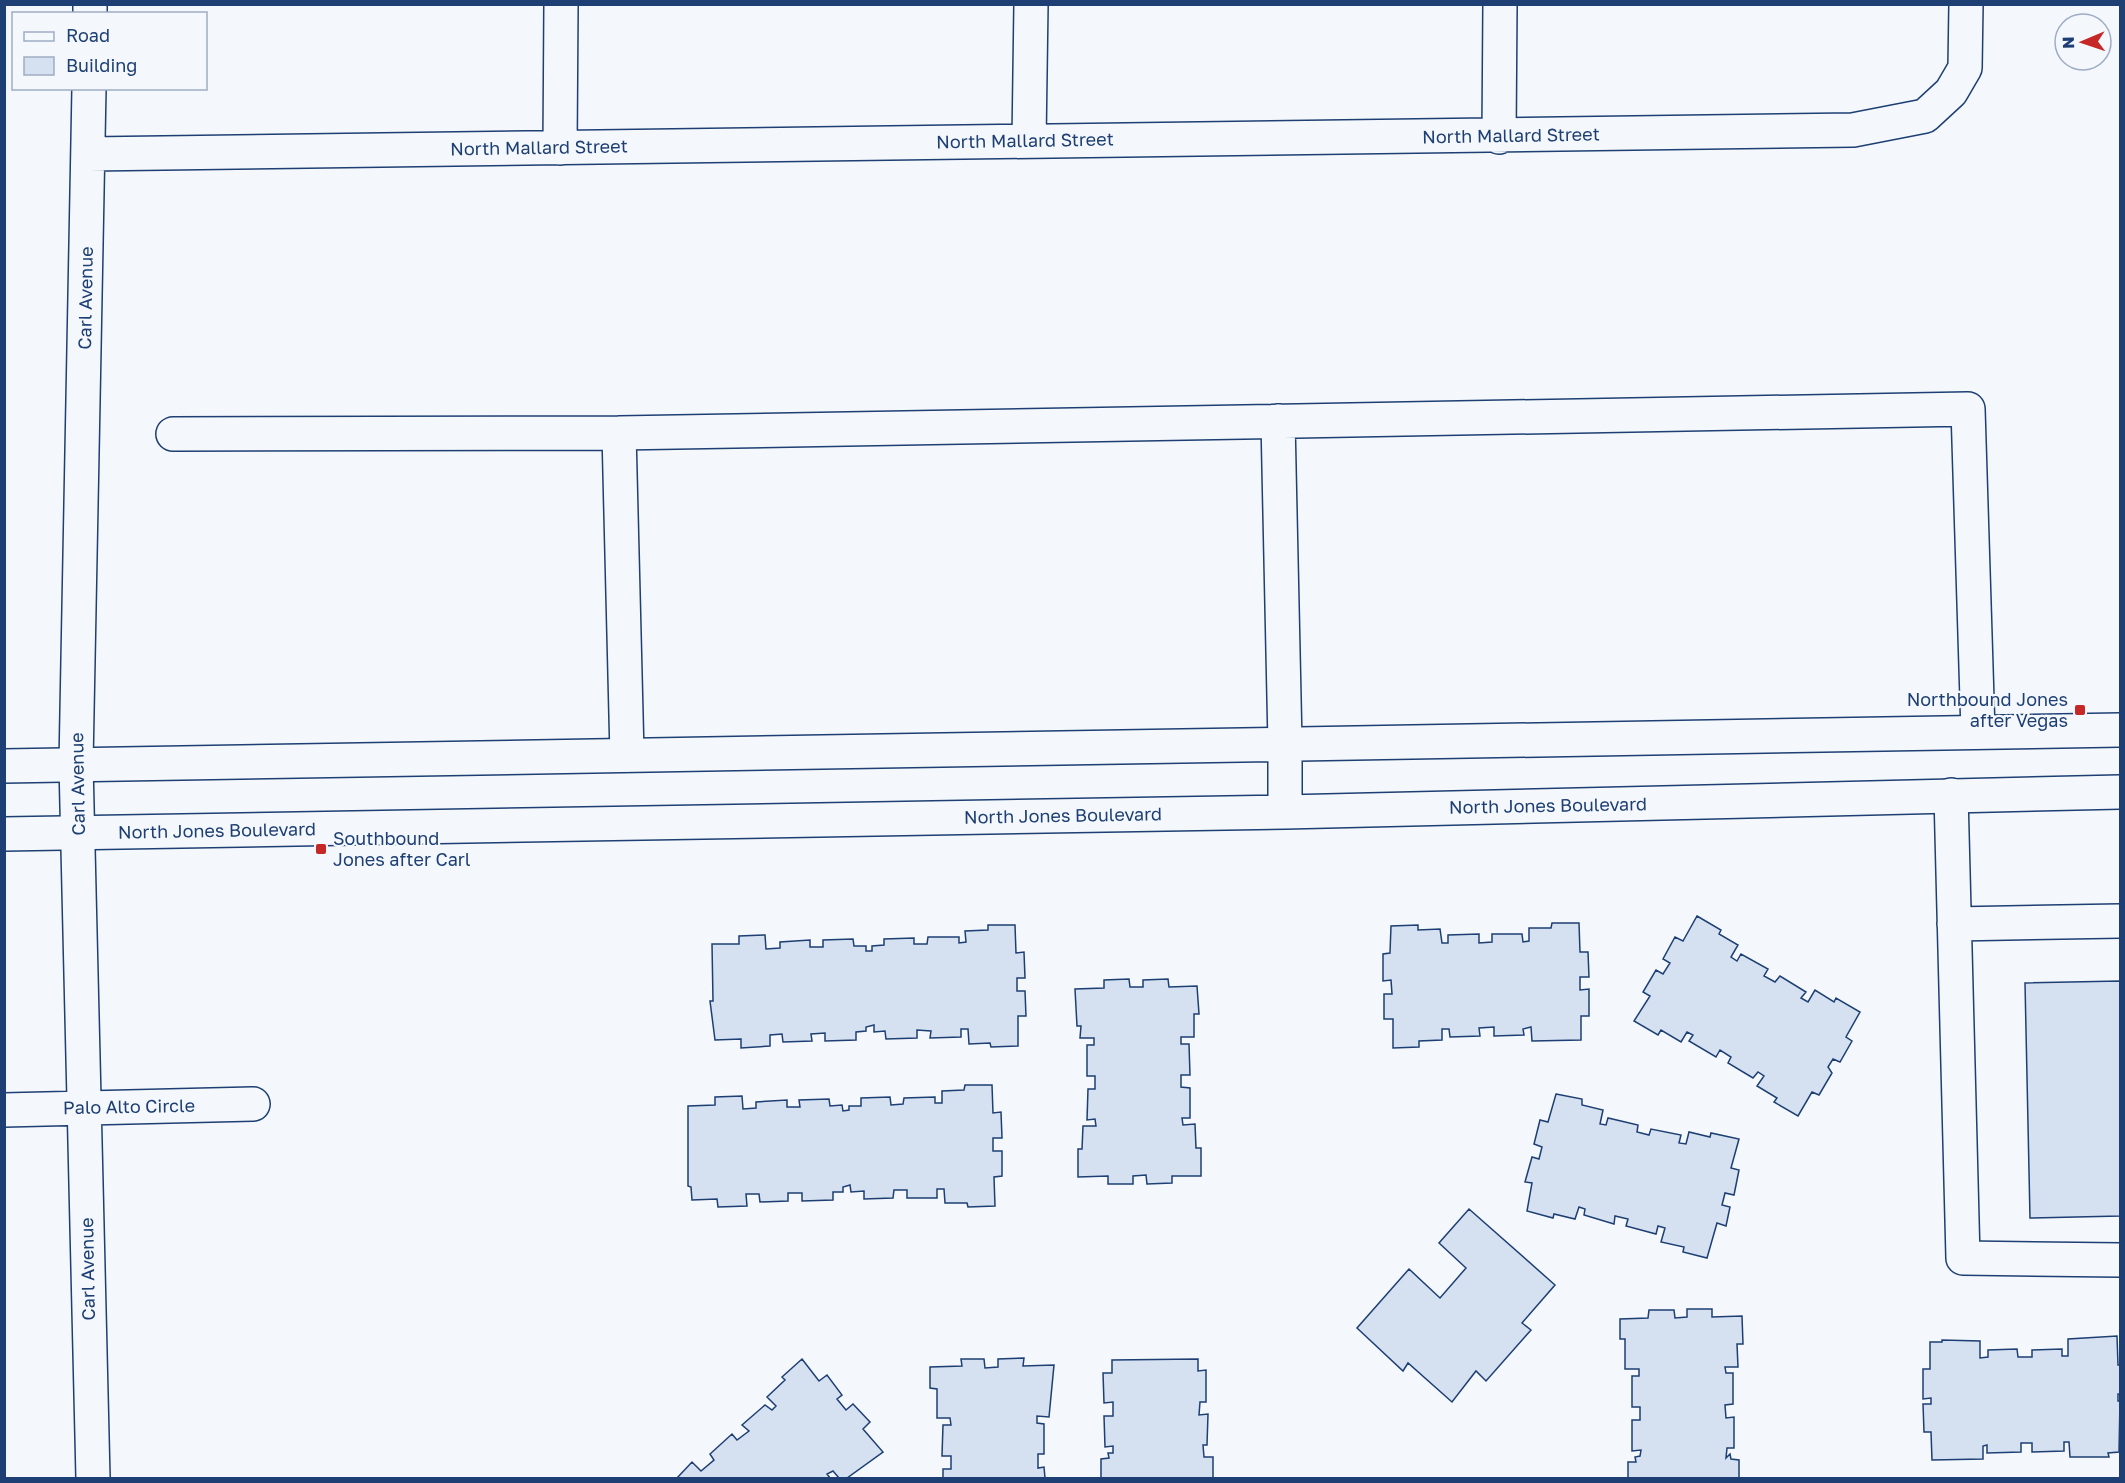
<svg xmlns="http://www.w3.org/2000/svg" width="2125" height="1483" viewBox="0 0 2125 1483" font-family="'Golos Text',sans-serif">
<style>
.building{fill:#d5e0f0;stroke:#1d3f73;stroke-width:1.5}
.lines{fill:none;stroke-linecap:round;stroke-linejoin:round}
.minor-casing{stroke:#1d3f73;stroke-width:36}
.major-casing{stroke:#1d3f73;stroke-width:36}
.minor{stroke:#f4f7fb;stroke-width:33}
.major{stroke:#f4f7fb;stroke-width:33}
.poi-dot{fill:#c62828;stroke:#f4f7fb;stroke-width:2}
.labels{text-anchor:middle;stroke-width:4.5;stroke-linejoin:round;paint-order:stroke}
.street-label{font-size:18px;fill:#1d3f73;stroke:#f4f7fb}
.poi-label{font-size:18px;fill:#1d3f73;stroke:#f4f7fb;text-anchor:end}
</style>
<rect width="100%" height="100%" fill="#f4f7fb"/>
<path class="building" d="M1697,916L1721,930L1719,934L1738,945L1731,957L1737,961L1741,954L1768,969L1764,976L1775,982L1780,976L1806,992L1801,998L1808,1002L1815,990L1834,1002L1836,998L1860,1012L1846,1037L1852,1041L1840,1062L1833,1059L1828,1067L1832,1073L1819,1095L1812,1092L1798,1116L1774,1102L1777,1098L1757,1086L1764,1076L1758,1072L1753,1078L1728,1063L1731,1057L1720,1050L1716,1057L1689,1041L1693,1035L1687,1032L1681,1042L1661,1030L1658,1035L1634,1021L1650,996L1643,992L1656,970L1663,974L1670,963L1663,959L1675,937L1683,941Z
M1552,923H1579L1580,952H1588L1589,977H1580V990L1589,989V1016H1581V1040L1532,1041L1531,1027L1523,1029L1524,1035L1494,1036V1027L1479,1028L1480,1036L1450,1037L1449,1029H1442V1040L1419,1041V1047L1393,1048V1019H1384V994H1392L1391,980L1383,981V954L1390,953L1391,926L1418,925V930L1440,929L1442,943H1448V935L1479,934V943L1492,942V934H1522L1523,942L1529,941V928H1551Z
M988,925H1015L1016,953L1024,952L1025,978H1017V991H1025L1026,1016H1018V1046L991,1047L990,1043L969,1044L968,1029H961V1037L930,1038L931,1031L917,1030V1038L886,1039L885,1031L874,1032V1025L866,1027V1031L856,1032V1040L825,1041V1033L811,1034L812,1041L783,1042L782,1034L770,1035V1046L741,1048V1039L715,1040L710,1001H713L712,944H739V936L765,935L766,949L780,948V942L810,940V947H823V940L853,939L854,946H866V951H872V946L884,945V939L914,938V944H927L928,937H959V943L966,942L965,931L988,930Z
M1129,979L1130,987H1143V980L1168,979L1169,987L1197,986L1199,1014H1194V1037H1181V1044H1189L1190,1075H1181V1087L1190,1088V1118H1182L1183,1125L1195,1124L1196,1148H1201V1176H1172V1183L1147,1184L1146,1175L1133,1176V1184H1108V1176L1078,1177V1149H1082L1083,1126H1096L1095,1119L1087,1120L1088,1089H1095V1076H1087V1045H1094V1038H1080L1081,1026H1077L1075,989L1104,988V980Z
M2120,981V1216L2030,1218L2025,983Z
M965,1085H992L993,1113L1001,1112L1002,1138H993V1151H1002V1176L994,1177L995,1206L968,1207L967,1203H945L944,1189H937V1198H907V1190H894L893,1198L864,1199V1191L851,1192L850,1185L843,1187V1192H833V1200L802,1201V1193H788V1201L760,1202L759,1194H746L747,1206L718,1207L717,1199L692,1200L691,1187L688,1186V1106L715,1105V1097L742,1096L743,1109L756,1108V1102L787,1100V1107H800L799,1100L829,1099L830,1106L842,1105L843,1111L849,1110V1106H861V1098L890,1097L891,1105L903,1104L904,1098L935,1097V1103H942V1091L964,1090Z
M1556,1094L1582,1099V1105L1603,1110L1600,1124L1606,1125L1608,1118L1638,1125L1637,1132L1649,1135L1651,1129L1681,1135L1679,1143L1686,1144L1689,1132L1710,1137L1711,1133L1739,1139L1731,1168L1739,1170L1734,1195L1725,1193L1722,1205L1730,1207L1726,1226L1717,1223L1707,1258L1683,1252L1684,1247L1661,1242L1665,1228L1658,1226L1656,1234L1626,1226L1628,1219L1615,1216L1614,1224L1584,1215L1585,1209L1579,1207L1575,1219L1554,1214L1553,1218L1527,1211L1532,1183L1525,1182L1532,1157L1539,1159L1542,1147L1534,1144L1540,1120L1548,1122Z
M1469,1209L1555,1285L1522,1323L1531,1330L1486,1381L1476,1371L1452,1402L1408,1363L1403,1371L1357,1328L1409,1269L1440,1298L1466,1268L1439,1243Z
M1687,1309H1712V1317L1742,1316L1743,1344H1737L1738,1367H1725L1726,1373H1733V1404L1725,1405L1726,1418L1734,1417V1448H1727L1726,1458L1730,1454L1731,1459L1739,1460V1478H1628V1462H1636L1635,1457L1640,1456L1641,1450L1632,1451V1420H1640V1407H1632V1376H1639V1369H1625V1339H1620V1319L1648,1318L1649,1310H1674L1675,1318L1687,1317Z
M2117,1336L2118,1365H2120V1394H2118V1401H2120L2119,1452L2108,1453L2109,1457H2070L2069,1442H2064V1451L2032,1452V1443H2021V1452L1987,1453V1445L1983,1446V1459L1932,1460L1931,1432H1924L1923,1404H1931V1398L1923,1399V1369H1930V1342H1942V1340L1980,1341V1358L1988,1357V1350L2017,1349L2018,1357H2032V1350L2062,1349V1356H2068V1339Z
M1024,1358L1023,1366L1054,1365L1049,1417L1037,1416V1423L1044,1424V1454H1038V1468L1044,1467L1045,1478H943V1469H951V1456H942L943,1425H951L950,1418H937V1389L930,1388V1367L962,1366L961,1359H984L985,1368L998,1367V1359Z
M802,1359L819,1381L827,1375L842,1395L837,1399L846,1410L853,1404L870,1422L863,1429L883,1452L847,1478H839L833,1471L827,1474L830,1478H677L692,1462L701,1471L714,1460L710,1454L732,1434L737,1440L749,1431L742,1425L765,1405L772,1410L776,1406L767,1397L785,1380L782,1377Z
M1198,1359V1371L1206,1370V1402H1200L1199,1415L1208,1414L1207,1445H1203L1204,1457H1213V1478H1101V1459L1109,1458L1108,1453H1113V1446L1105,1447L1104,1416H1113V1402L1104,1403L1103,1373H1112V1360Z"/>
<g class="lines">
<defs>
<path id="minor" d="M90,14V4
M89,88L76,764L93,1478
M1499,137L1500,4
M1029,141L1031,4
M560,148L561,4
M89,154L1853,130L1925,116L1951,92L1965,68L1966,4
M1278,421L1285,744
M619,433L627,755
M173,434L619,433L1968,409L1978,732
M1951,795L1963,1258L2120,1260
M1954,924L2120,921
M4,1110L253,1104"/>
<path id="major" d="M1285,744V812
M4,766L2120,730
M4,834L1285,812L2120,792"/>
</defs>
<use href="#minor" class="minor-casing"/>
<use href="#major" class="major-casing"/>
<use href="#minor" class="minor"/>
<use href="#major" class="major"/>
</g>
<g class="poi-dot">
<rect x="2074" y="704" width="12" height="12" rx="3"/>
<rect x="315" y="843" width="12" height="12" rx="3"/>
</g>
<g class="labels">
<g class="street-label">
<text transform="translate(1511 136) rotate(-1)" y="6">North Mallard Street</text>
<text transform="translate(1025 141) rotate(-1)" y="6">North Mallard Street</text>
<text transform="translate(539 148) rotate(-1)" y="6">North Mallard Street</text>
<text transform="translate(86 298) rotate(-89)" y="6">Carl Avenue</text>
<text transform="translate(78 784) rotate(-91)" y="6">Carl Avenue</text>
<text transform="translate(1548 806) rotate(-1)" y="6">North Jones Boulevard</text>
<text transform="translate(1063 816) rotate(-1)" y="6">North Jones Boulevard</text>
<text transform="translate(217 831) rotate(-1)" y="6">North Jones Boulevard</text>
<text transform="translate(129 1107) rotate(-1)" y="6">Palo Alto Circle</text>
<text transform="translate(88 1269) rotate(-91)" y="6">Carl Avenue</text>
</g>
<g class="poi-label">
<text x="2068" y="706">Northbound Jones<tspan x="2068" dy="21">after Vegas</tspan></text>
<text x="333" y="845" text-anchor="start">Southbound<tspan x="333" dy="21">Jones after Carl</tspan></text>
</g>
</g>
<rect width="2125" height="1483" fill="none" stroke="#1d3f73" stroke-width="12"/>
<rect x="12" y="12" width="195" height="78" fill="#f4f7fb" stroke="#9eadc5" stroke-width="1.5"/>
<rect x="24" y="32" width="30" height="9" fill="#f4f7fb" stroke="#9eadc5" stroke-width="1.5"/>
<text x="66" y="42" font-size="18" fill="#1d3f73">Road</text>
<rect x="24" y="57" width="30" height="18" fill="#d5e0f0" stroke="#9eadc5" stroke-width="1.5"/>
<text x="66" y="72" font-size="18" fill="#1d3f73">Building</text>
<g transform="translate(2083 42) rotate(268)"><circle r="28" fill="#f4f7fb" stroke="#9eadc5" stroke-width="1.5"/>
<path d="M0-4.5L10 22L0 15L-10 22Z" fill="#c62828"/>
<text y="-9" font-size="16" font-weight="bold" text-anchor="middle" fill="#1d3f73">N</text>
</g>
</svg>
